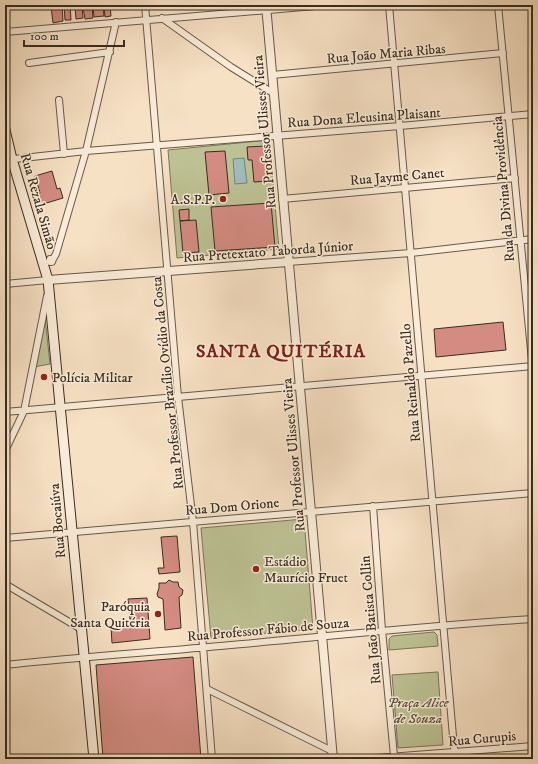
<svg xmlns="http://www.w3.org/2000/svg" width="538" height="764" viewBox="0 0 538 764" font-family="'IM FELL DW Pica',serif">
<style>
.green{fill:#bdc294;stroke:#7b775a}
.water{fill:#a1bbbd;stroke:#77827e}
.building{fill:#d48c82;stroke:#392c1f}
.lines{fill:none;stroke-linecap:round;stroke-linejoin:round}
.minor-casing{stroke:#685948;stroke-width:8}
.tertiary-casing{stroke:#685948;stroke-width:10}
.secondary-casing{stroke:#392c1f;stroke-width:11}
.minor{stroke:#faecd9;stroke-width:6}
.tertiary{stroke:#faecd9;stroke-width:8}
.secondary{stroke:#faecd9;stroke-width:9}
.poi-dot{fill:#8f2418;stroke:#faecd9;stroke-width:1.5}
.labels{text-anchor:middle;stroke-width:3;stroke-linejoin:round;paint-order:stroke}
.street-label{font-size:14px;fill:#392c1f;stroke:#faecd9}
.poi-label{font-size:14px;fill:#392c1f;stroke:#faecd9;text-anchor:end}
.park-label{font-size:14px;font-style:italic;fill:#5a523c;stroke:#faecd9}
.district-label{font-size:18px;font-weight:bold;letter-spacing:1px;fill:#7a1f14;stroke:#faecd9}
</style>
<rect width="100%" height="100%" fill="#f7e1c4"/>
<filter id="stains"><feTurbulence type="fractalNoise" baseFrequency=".005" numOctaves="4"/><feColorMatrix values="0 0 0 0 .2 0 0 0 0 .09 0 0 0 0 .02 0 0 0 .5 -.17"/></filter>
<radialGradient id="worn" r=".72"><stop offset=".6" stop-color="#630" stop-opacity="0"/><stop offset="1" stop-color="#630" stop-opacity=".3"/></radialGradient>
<path class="green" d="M269,140L279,249L177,258L168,150Z
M45,318L50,364L34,367Z
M304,519L313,629L211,638L201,528Z
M434,632L437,635L438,646L389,650V639L392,636Z
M438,672L443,745L398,748L392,675Z"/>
<path class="water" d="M244,158L247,183L235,184L233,159Z"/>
<path class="building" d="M62,5L63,21L53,23L51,6Z
M64,5H70L71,20H65Z
M103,5L104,16L94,17L93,6Z
M104,5H110L111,16L105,17Z
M75,6H82L83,18L76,19Z
M92,6L93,18L85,19L83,7Z
M266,146L269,181L254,182L252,160H248L247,147Z
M225,151L229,193L209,195L205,152Z
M52,171L57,189L60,188L63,198L40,205L37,194L40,193L35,176Z
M271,203L275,247L215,251L211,207Z
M189,209V220L180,221L179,210Z
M196,220L199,252L183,253L180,221Z
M503,322L506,350L436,357L434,329Z
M177,536L180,572L159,574L158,568H164L161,537Z
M169,580L173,582H178L179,587L183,590L182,595L179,597L181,628L165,630L163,599L158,597L157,594L159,588V583H166Z
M147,598L150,639L112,643L111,628L134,626L133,619H130L128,599Z
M193,657L201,759H103L96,665Z"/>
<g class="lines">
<defs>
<path id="minor" d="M145,5L178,397L193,522L212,759
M389,5L455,759
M498,5L533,371
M162,18L231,67L273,93
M5,32L327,5
M29,63L110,52
M272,75L503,53
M59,100L64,154
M5,160L86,151L400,126L533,114
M282,199L515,178
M53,259L52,262H50V259H53L56,254L86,151L116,22
M288,262L411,253L533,239
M5,284L48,280
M5,412L533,366
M5,451L24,411L47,296
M373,506L382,630L394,756
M5,538L533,493
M5,584L81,629
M5,665C80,657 156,652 231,645C332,636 432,625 533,619
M207,689L332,751
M362,759L533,746"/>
<path id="tertiary" d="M266,5L333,759
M48,280L288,262"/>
<path id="secondary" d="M5,130L12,159L48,280L94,759"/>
</defs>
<use href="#minor" class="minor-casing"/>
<use href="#tertiary" class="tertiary-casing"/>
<use href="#secondary" class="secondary-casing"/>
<use href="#minor" class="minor"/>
<use href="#tertiary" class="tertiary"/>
<use href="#secondary" class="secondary"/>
</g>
<g class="poi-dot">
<circle cx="223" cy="199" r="4"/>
<circle cx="44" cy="377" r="4"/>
<circle cx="256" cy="569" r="4"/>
<circle cx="158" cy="614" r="4"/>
</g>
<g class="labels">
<g class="street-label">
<text transform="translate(386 53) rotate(-5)" y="5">Rua João Maria Ribas</text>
<text transform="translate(364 117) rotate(-4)" y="5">Rua Dona Eleusina Plaisant</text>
<text transform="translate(264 132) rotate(-95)" y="5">Rua Professor Ulisses Vieira</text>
<text transform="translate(397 176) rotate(-5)" y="5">Rua Jayme Canet</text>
<text transform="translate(503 189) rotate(-95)" y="5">Rua da Divina Providência</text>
<text transform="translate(39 201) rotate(74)" y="5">Rua Rezala Simão</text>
<text transform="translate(268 251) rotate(-4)" y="5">Rua Pretextato Taborda Júnior</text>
<text transform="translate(167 383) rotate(-96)" y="5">Rua Professor Brazílio Ovídio da Costa</text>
<text transform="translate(410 383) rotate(-95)" y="5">Rua Reinaldo Pazello</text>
<text transform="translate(293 455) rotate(-95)" y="5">Rua Professor Ulisses Vieira</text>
<text transform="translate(232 506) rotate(-5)" y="5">Rua Dom Orione</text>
<text transform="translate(57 521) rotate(-95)" y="5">Rua Bocaiúva</text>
<text transform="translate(370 620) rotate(-95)" y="5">Rua João Batista Collin</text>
<text transform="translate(268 629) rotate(-5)" y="5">Rua Professor Fábio de Souza</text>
<text transform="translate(482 738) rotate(-5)" y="5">Rua Curupis</text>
</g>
<g class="poi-label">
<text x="215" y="204">A.S.P.P.</text>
<text x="52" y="382" text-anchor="start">Polícia Militar</text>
<text x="264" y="566" text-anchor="start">Estádio<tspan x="264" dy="16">Maurício Fruet</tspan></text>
<text x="150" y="611">Paróquia<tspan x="150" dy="16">Santa Quitéria</tspan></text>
</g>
<g class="park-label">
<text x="418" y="707">Praça Alice<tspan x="418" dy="16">de Souza</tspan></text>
</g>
<g class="district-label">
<text x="281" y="357">SANTA QUITÉRIA</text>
</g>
</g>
<rect width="538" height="764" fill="none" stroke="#f7e1c4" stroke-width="20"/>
<rect x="6" y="6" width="526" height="752" fill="none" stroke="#392c1f" stroke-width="2"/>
<rect x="10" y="10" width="518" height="744" fill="none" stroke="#392c1f"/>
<path d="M24 40v6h100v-6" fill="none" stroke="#392c1f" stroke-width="2"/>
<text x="30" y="40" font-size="12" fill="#392c1f" stroke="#faecd9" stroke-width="3" paint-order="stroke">100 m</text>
<rect width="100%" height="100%" filter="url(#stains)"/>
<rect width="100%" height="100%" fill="url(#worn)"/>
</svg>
